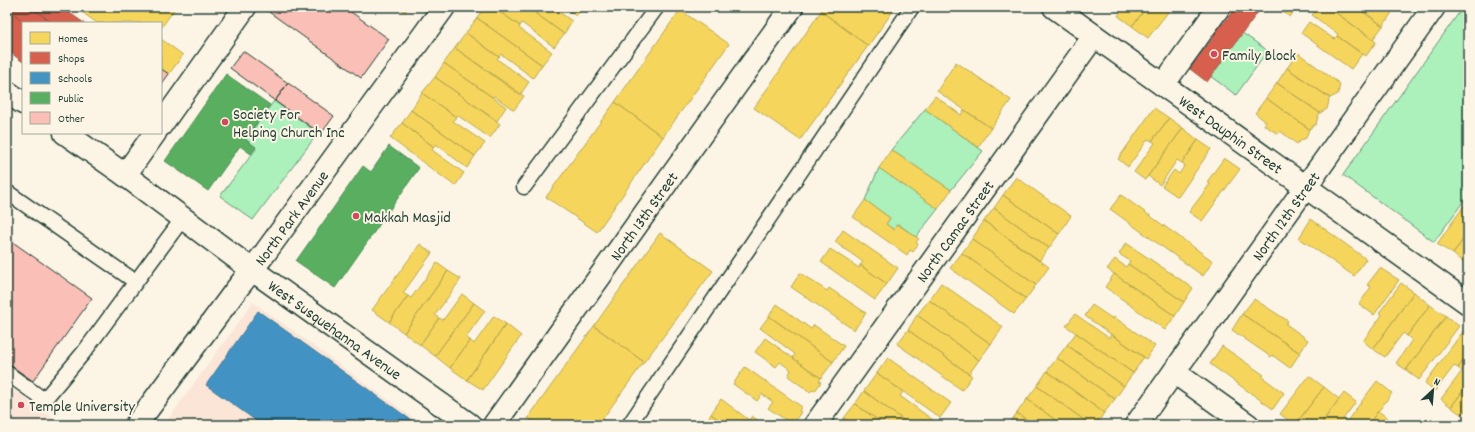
<svg xmlns="http://www.w3.org/2000/svg" width="1475" height="432" viewBox="0 0 1475 432" font-family="Dekko,sans-serif">
<style>
.built{fill:#fbe5d7}
.green{fill:#acf0bb;stroke:#669678}
.homes{fill:#f6d55c;stroke:#b6a750}
.shops{fill:#d6604d;stroke:#9f5646}
.schools{fill:#4393c3;stroke:#387998}
.public{fill:#5aae61;stroke:#488c54}
.building{fill:#fabfb6;stroke:#1f3d34}
.lines{fill:none;stroke-linecap:round;stroke-linejoin:round}
.service-casing{stroke:#1f3d34;stroke-width:17}
.minor-casing{stroke:#1f3d34;stroke-width:25}
.tertiary-casing{stroke:#1f3d34;stroke-width:25}
.secondary-casing{stroke:#1f3d34;stroke-width:25}
.service{stroke:#fcf5e5;stroke-width:14}
.minor{stroke:#fcf5e5;stroke-width:22}
.tertiary{stroke:#fcf5e5;stroke-width:22}
.secondary{stroke:#fcf5e5;stroke-width:22}
.poi-dot{fill:#d1495b;stroke:#fcf5e5;stroke-width:1.5}
.labels{text-anchor:middle;stroke-width:4;stroke-linejoin:round;paint-order:stroke}
.poi-label{font-size:16px;fill:#1f3d34;stroke:#fcf5e5;text-anchor:start}
.street-label{font-size:16px;fill:#1f3d34;stroke:#fcf5e5}
</style>
<rect width="100%" height="100%" fill="#fcf5e5"/>
<filter id="ink" filterUnits="userSpaceOnUse"><feTurbulence type="fractalNoise" baseFrequency=".025" numOctaves="2"/><feDisplacementMap in="SourceGraphic" scale="8" xChannelSelector="R" yChannelSelector="G"/><feConvolveMatrix kernelMatrix="1 2 1 2 8 2 1 2 1" color-interpolation-filters="sRGB"/></filter>
<g filter="url(#ink)">
<path class="built" d="M253,302L423,425H164Z
M7,385L63,425H7Z"/>
<path class="green" d="M1463,7H1468V195L1434,242L1343,175Z
M1241,32L1268,51L1236,95L1210,76Z
M274,101L318,133L253,220L220,196L256,149L245,140Z
M925,109L983,151L951,190L891,150Z
M879,168L938,209L916,237L898,224L894,230L886,224L890,218L865,200Z"/>
<path class="homes" d="M75,7H176L161,28V23H97Z
M398,7H408L405,12Z
M484,7H493L520,26L519,28L552,52L542,65L477,18Z
M493,7H527L564,34L554,47L522,23L520,26Z
M527,7H552L572,21L564,34Z
M564,7H583L576,16Z
M824,7H896L868,46L821,11Z
M1124,7H1147L1132,26L1118,16Z
M1147,7H1172L1148,38L1132,26Z
M1275,7H1297L1290,17Z
M1319,7H1328L1376,42L1366,56L1337,36L1338,34L1312,15Z
M1328,7H1352L1356,10L1357,8L1383,26L1373,39Z
M1358,7H1387L1393,11L1383,26Z
M680,10L729,44L663,137L615,102Z
M821,11L868,46L800,140L754,108Z
M477,18L542,65L533,78L501,54L499,57L466,33Z
M1309,22L1334,39L1337,36L1362,54L1351,69L1301,33Z
M466,33L499,57L497,59L529,82L520,95L455,48Z
M161,39L183,55L169,74L161,69Z
M455,48L524,96L514,110L494,96L492,97L444,63Z
M1298,53L1340,84L1338,94L1330,98L1287,68Z
M956,62L1011,100L991,128L937,91Z
M444,63L506,107L497,121L435,77Z
M1287,68L1330,98L1328,101H1329L1327,109L1320,113L1277,83Z
M435,77L500,124L490,138L457,115L456,117L422,93Z
M1277,83L1320,113L1318,116L1316,124L1309,129L1266,98Z
M422,93L456,117L453,121L485,143L475,156L411,110Z
M935,96L961,115L964,110L991,128L978,147L925,109Z
M1266,98L1309,129L1306,138L1300,141L1297,144L1280,131L1278,134L1264,125L1266,122L1255,113Z
M615,102L663,137L597,232L546,197Z
M1154,108L1169,118L1152,141L1148,139L1128,167L1118,159Z
M411,110L475,156L467,168L436,144L434,147L402,123Z
M1169,118L1183,128L1145,180L1134,172L1155,143L1152,141Z
M402,123L434,147L432,150L464,173L455,186L390,138Z
M1183,128L1198,140L1182,163L1177,160L1160,185L1148,176Z
M1198,140L1211,149L1178,197L1162,186L1174,170L1179,174L1185,165L1182,163Z
M891,150L951,190L938,209L879,168Z
M1224,158L1240,169L1202,221L1189,212L1210,184L1207,182Z
M1016,177L1071,216L1059,234L1003,195Z
M1003,195L1059,234L1049,248L994,208Z
M1121,195L1213,261L1203,276L1110,209Z
M865,200L890,218L886,224L894,230L897,224L919,239L916,242L918,244L913,252L910,250L907,255L853,217Z
M1468,200V232L1453,254L1437,244Z
M994,208L1049,248L1039,261L984,221Z
M1311,219L1366,259L1354,276L1299,238Z
M984,221L1049,267L1036,285L972,239Z
M843,230L898,268L887,284L860,265L863,262L835,242Z
M1468,232V264L1467,266L1453,254Z
M660,233L713,271L644,362L594,326Z
M972,239L1036,285L1026,299L962,253Z
M1126,243L1193,288L1184,302L1128,264L1130,261L1119,254Z
M420,244L432,253L403,293L408,296L389,322L372,310Z
M830,249L859,268L860,265L887,284L875,300L821,262Z
M962,253L1026,299L1014,314L950,268Z
M1115,259L1126,267L1128,264L1184,302L1175,316L1107,269Z
M437,263L448,271L404,333L389,322L408,296L411,298Z
M1380,268L1399,280L1374,315L1359,304L1371,287L1367,285Z
M448,271L461,279L435,315L439,318L420,345L404,333Z
M800,273L827,291L829,288L866,313L854,330L791,287Z
M1114,274L1175,316L1165,330L1105,287Z
M941,283L1003,327L991,344L929,300Z
M1401,283L1414,292L1373,349L1363,341L1382,315L1379,313Z
M1414,292L1430,305L1407,336L1403,333L1385,357L1373,349Z
M462,294L474,303L435,356L420,345L439,318L443,320Z
M1254,299L1288,321L1286,324L1308,340L1300,353L1242,314Z
M929,300L991,344L979,360L917,315Z
M474,303L485,311L466,337L470,340L450,368L435,356Z
M777,304L811,329L814,325L844,346L833,362L769,316Z
M1092,305L1113,319L1114,317L1155,346L1146,359L1085,316Z
M1430,305L1446,316L1406,370L1396,363L1412,340L1407,336Z
M1075,314L1109,338L1111,334L1144,357L1133,373L1066,326Z
M1242,314L1300,353L1290,368L1272,355L1271,357L1232,330Z
M917,315L979,360L969,374L908,330Z
M494,316L506,324L467,380L450,368L470,340L474,344Z
M769,316L833,362L821,378L793,358L795,354L760,328Z
M1446,316L1459,326L1419,380L1406,370Z
M506,324L521,336L483,390L467,380Z
M594,326L644,362L598,425H538L528,418Z
M908,330L972,376L962,390L897,344Z
M1464,330L1468,333V354L1458,368L1454,366L1435,391L1425,383Z
M1076,333L1133,373L1124,386L1067,345Z
M765,338L821,378L819,381L821,382L815,391L812,390L810,392L788,376L791,370L780,362L776,367L755,352Z
M1067,345L1124,386L1115,399L1057,358Z
M1222,346L1264,375L1262,377L1284,393L1273,409L1210,364Z
M1468,354V384L1451,407L1441,399L1462,371L1458,368Z
M888,358L951,403L940,418L877,373Z
M1057,358L1115,399L1104,413L1047,371Z
M745,367L802,407L799,410L801,412L794,422L792,420L790,423L768,408L773,402L762,394L757,401L733,384Z
M1047,371L1104,413L1096,425H1091L1037,386Z
M877,373L903,392L900,396L933,420L929,425H910L864,391Z
M1309,376L1324,387L1295,425L1280,414Z
M1377,381L1392,393L1368,425H1344Z
M1468,384V407L1462,415L1451,407Z
M1037,386L1091,425H1062L1027,399Z
M1324,387L1339,399L1320,425H1295Z
M864,391L910,425H890L884,420L882,423L855,404Z
M1344,393L1356,402L1343,419L1346,421L1344,425H1320Z
M721,399L749,420L752,416L764,425H726L711,414Z
M1027,399L1062,425H1034L1017,413Z
M855,404L882,423L881,425H853L844,418Z
M1378,411L1388,418L1383,425H1368Z
M1017,413L1034,425H1008Z
M711,414L726,425H703Z
M844,418L853,425H840Z"/>
<path class="shops" d="M7,7H30L53,23H26L7,9Z
M30,7H64V9L84,23H53Z
M1236,7H1251L1258,12L1207,82L1190,69L1213,38V32L1218,26L1223,24Z
M7,9L26,23H23V62L7,50Z"/>
<path class="schools" d="M258,311L418,425H262L206,385Z"/>
<path class="public" d="M226,74L270,105L245,139L256,147L251,154L240,146L208,191L165,161Z
M389,146L419,168L335,288L296,261L363,166L371,172Z"/>
<path class="building" d="M273,7H344L389,39L361,78L269,12Z
M243,51L288,83L275,101L230,68Z
M161,69L169,74L161,85Z
M288,83L334,116L321,134L275,101Z
M7,238L92,298L33,381L7,363Z"/>
<g class="lines">
<defs>
<path id="service" d="M524,187L657,7
M7,192L136,282
M7,373L44,400L84,352L183,218
M629,425L912,7"/>
<g id="minor">
<path d="M1163,85L1219,7"/>
<path d="M7,92L23,103"/>
<path d="M161,125L245,7"/>
<path id="s1" d="M65,133L125,175L251,269L470,425"/>
<path d="M125,175L155,133"/>
<path d="M1174,372L1248,425"/>
<path id="s2" d="M136,425L236,290L265,253L444,7"/>
<path id="s3" d="M494,425L792,7"/>
<path id="s4" d="M815,425L1094,36"/>
</g>
<g id="tertiary">
<path id="s5" d="M1054,7L1468,303"/>
</g>
<g id="secondary">
<path id="s6" d="M1136,425L1434,7"/>
</g>
</defs>
<use href="#service" class="service-casing"/>
<use href="#minor" class="minor-casing"/>
<use href="#tertiary" class="tertiary-casing"/>
<use href="#secondary" class="secondary-casing"/>
<use href="#service" class="service"/>
<use href="#minor" class="minor"/>
<use href="#tertiary" class="tertiary"/>
<use href="#secondary" class="secondary"/>
</g>
</g>
<g class="poi-dot">
<circle cx="1214" cy="54" r="4"/>
<circle cx="225" cy="122" r="4"/>
<circle cx="356" cy="216" r="4"/>
<circle cx="21" cy="405" r="4"/>
</g>
<g class="labels">
<g class="poi-label">
<text x="1222" y="60">Family Block</text>
<text x="233" y="119">Society For<tspan x="233" dy="18">Helping Church Inc</tspan></text>
<text x="364" y="222">Makkah Masjid</text>
<text x="29" y="411">Temple University</text>
</g>
<g class="street-label">
<text dy="6" stroke="none"><textPath href="#s5" startOffset="218">West Dauphin Street</textPath></text>
<text dy="6" stroke="none"><textPath href="#s2" startOffset="259">North Park Avenue</textPath></text>
<text dy="6" stroke="none"><textPath href="#s3" startOffset="257">North 13th Street</textPath></text>
<text dy="6" stroke="none"><textPath href="#s6" startOffset="257">North 12th Street</textPath></text>
<text dy="6" stroke="none"><textPath href="#s4" startOffset="239">North Camac Street</textPath></text>
<text dy="6" stroke="none"><textPath href="#s1" startOffset="334">West Susquehanna Avenue</textPath></text>
</g>
</g>
<rect width="1475" height="432" fill="none" stroke="#fcf5e5" stroke-width="24"/>
<rect x="12" y="12" width="1451" height="408" fill="none" stroke="#1f3d34" stroke-width="1.5" filter="url(#ink)"/>
<rect x="22" y="22" width="140" height="112" fill="#fcf5e5" stroke="#a4ab9e"/>
<rect x="30" y="32" width="20" height="12" fill="#f6d55c" stroke="#a4ab9e"/>
<text x="58" y="42" font-size="12" fill="#1f3d34">Homes</text>
<rect x="30" y="52" width="20" height="12" fill="#d6604d" stroke="#a4ab9e"/>
<text x="58" y="62" font-size="12" fill="#1f3d34">Shops</text>
<rect x="30" y="72" width="20" height="12" fill="#4393c3" stroke="#a4ab9e"/>
<text x="58" y="82" font-size="12" fill="#1f3d34">Schools</text>
<rect x="30" y="92" width="20" height="12" fill="#5aae61" stroke="#a4ab9e"/>
<text x="58" y="102" font-size="12" fill="#1f3d34">Public</text>
<rect x="30" y="112" width="20" height="12" fill="#fabfb6" stroke="#a4ab9e"/>
<text x="58" y="122" font-size="12" fill="#1f3d34">Other</text>
<g transform="translate(1433 390) rotate(26)" stroke="#fcf5e5" stroke-width="3" paint-order="stroke">
<path d="M0-3L7 15L0 10L-7 15Z" fill="#1f3d34"/>
<text y="-6" font-size="11" font-weight="bold" text-anchor="middle" fill="#1f3d34">N</text>
</g>
</svg>
